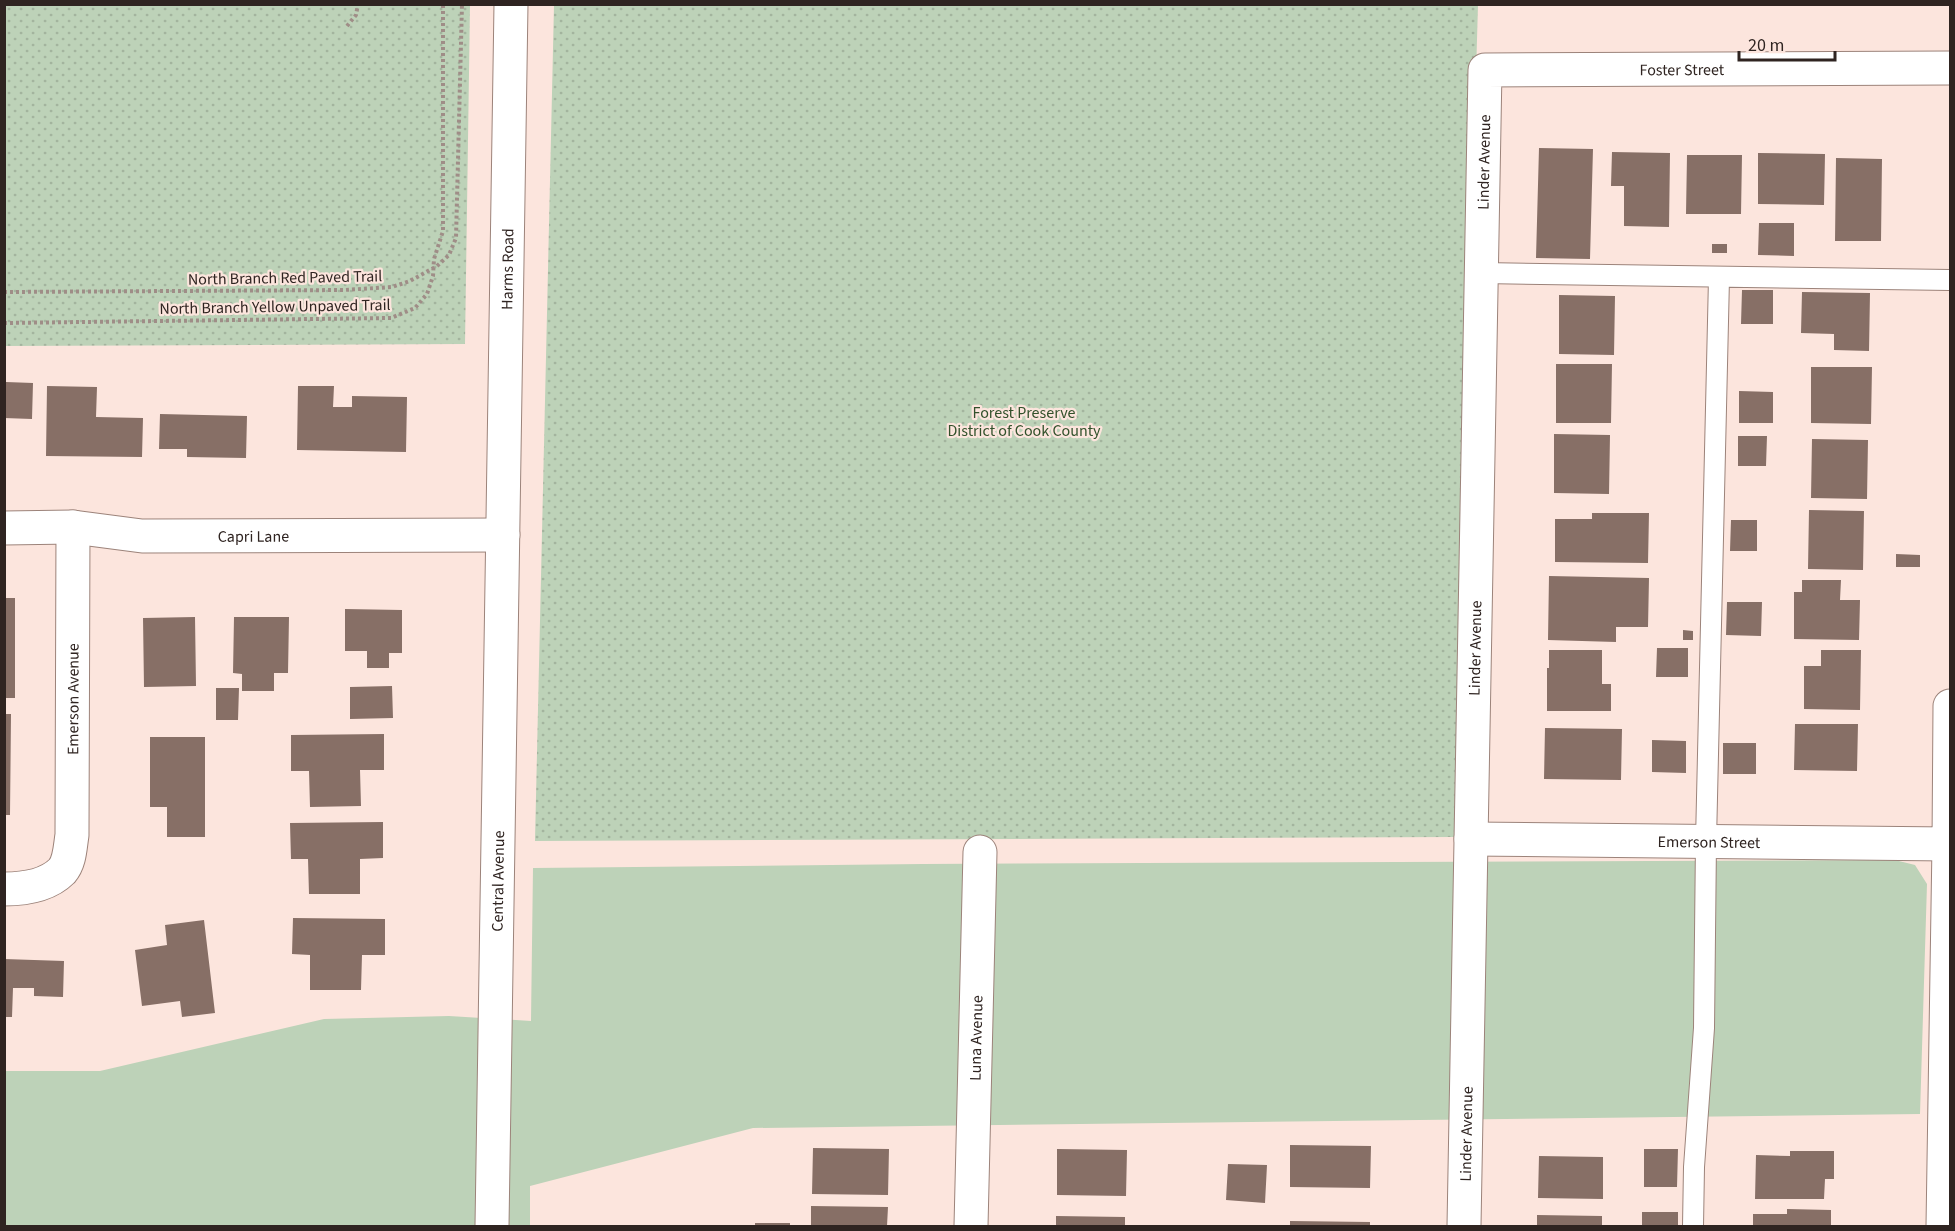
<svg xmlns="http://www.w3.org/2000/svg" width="1955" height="1231" viewBox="0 0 1955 1231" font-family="'Source Sans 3',sans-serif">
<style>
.grass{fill:#bdd2b8}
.park{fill:url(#park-dots)}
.building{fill:#876f66}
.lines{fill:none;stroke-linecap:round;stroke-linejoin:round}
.service-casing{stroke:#9c837a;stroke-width:22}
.minor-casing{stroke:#9c837a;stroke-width:35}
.tertiary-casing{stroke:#9c837a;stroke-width:35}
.secondary-casing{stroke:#9c837a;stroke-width:35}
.path{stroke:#9f8d87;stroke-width:4;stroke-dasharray:3 3;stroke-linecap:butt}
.service{stroke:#fff;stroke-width:20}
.minor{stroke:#fff;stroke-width:33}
.tertiary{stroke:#fff;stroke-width:33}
.secondary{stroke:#fff;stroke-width:33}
.labels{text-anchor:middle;stroke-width:4.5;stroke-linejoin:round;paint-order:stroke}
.street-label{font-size:16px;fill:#2f2421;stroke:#fce5dd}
.park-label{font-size:16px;fill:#32512b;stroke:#fce5dd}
</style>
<defs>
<pattern id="park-dots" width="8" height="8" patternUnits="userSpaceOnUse" patternTransform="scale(1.5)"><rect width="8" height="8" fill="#bdd2b8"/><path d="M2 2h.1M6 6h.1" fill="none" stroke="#a3b49e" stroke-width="1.8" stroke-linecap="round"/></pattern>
</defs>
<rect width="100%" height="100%" fill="#fce5dd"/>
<path class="grass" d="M1895,860L1915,865L1927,884L1920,1114L753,1128L530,1186V1226H5L4,1071H100L324,1019L449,1016L531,1021L533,868L923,864Z"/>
<path class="park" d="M4,5H470L465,344L5,346Z
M554,5H1478L1454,837L535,841Z"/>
<path class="building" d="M1539,148L1593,149L1590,259L1536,258Z
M1612,152L1670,153L1669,227L1624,226V186H1611Z
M1758,153L1825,154L1824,205L1758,204Z
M1687,155H1742L1741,214H1686Z
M1836,158L1882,159L1881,241H1835Z
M1759,223H1794V256L1758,255Z
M1712,244H1727V253H1712Z
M1742,290H1773V324H1741Z
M1802,292L1870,293L1869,351L1834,350V334L1801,333Z
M1559,295L1615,296L1614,355L1559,354Z
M1556,364H1612L1611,423H1556Z
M1811,367H1872L1871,424L1811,423Z
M6,382L33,383L32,419L4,418Z
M47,386L97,387L96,417L143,418L142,457L46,456Z
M298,386H334L333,407H352V396L407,397L406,452L297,450Z
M1739,391L1773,392V423H1739Z
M160,414L247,416L246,458L187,457V449H159Z
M1554,434L1610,435L1609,494L1554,493Z
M1738,436H1767L1766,466H1738Z
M1812,439L1868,440L1867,499L1811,498Z
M1809,510L1864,511L1863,570L1808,569Z
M1592,513H1649L1648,563L1555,562V519H1592Z
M1731,520H1757V551H1730Z
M1896,554L1920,555V567H1896Z
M1549,576L1649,578L1648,627H1616V642L1548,640Z
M1802,580H1841L1840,600H1860L1859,640L1794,639V592H1802Z
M4,598H15V698H4Z
M1727,602H1762L1761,636L1726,635Z
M345,609L402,610V653H389V668H367V651H345Z
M195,617L196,686L144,687L143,618Z
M234,617H289L288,673H274V691H242V674L233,673Z
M1683,630L1693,631V640H1683Z
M1657,648H1688V677H1656Z
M1549,650H1602V684H1611V711H1547V668H1549Z
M1821,650H1861L1860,710L1804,709V666H1821Z
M392,686L393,718L350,719V687Z
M216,688H239L238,720H216Z
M4,714H11L10,815H4Z
M1795,724H1858L1857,771L1794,770Z
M1545,728L1622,729L1621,780L1544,779Z
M384,734V770H360L361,806L310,807L309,771H291V735Z
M150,737H205V837H167V807H150Z
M1652,740L1686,741V773L1652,772Z
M1723,743H1756V774H1723Z
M383,822V858L360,859V894H309L308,859H291L290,823Z
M293,918L385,919V955H362L361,990H310V955L292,954Z
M204,920L215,1013L182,1017L180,1001L142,1006L135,950L167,945L165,925Z
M4,959L64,961L63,997L34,996V988H13L12,1017H4Z
M1290,1145L1371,1146L1370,1188L1290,1187Z
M813,1148L889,1149L888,1195L812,1194Z
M1057,1149L1127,1150L1126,1196L1057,1195Z
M1644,1149H1678L1677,1187H1644Z
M1790,1151H1834V1179H1825L1824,1199H1755L1756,1155L1790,1156Z
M1539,1156L1603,1157V1199L1538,1198Z
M1228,1164L1267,1165L1265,1203L1226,1200Z
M811,1206L888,1207L887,1226H811Z
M1787,1209L1831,1210V1226H1753V1214H1787Z
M1642,1212H1678V1226H1642Z
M1537,1215L1602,1216V1226H1537Z
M1056,1216L1125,1217V1226H1056Z
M1290,1221L1370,1222V1226H1290Z
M755,1223H790V1226H755Z"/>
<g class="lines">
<defs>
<path id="service" d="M1482,273L1950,280
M1693,1226L1694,1167L1704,1028L1706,841L1719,278"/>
<g id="minor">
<path id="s1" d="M4,528L73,527L142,536L503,535"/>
<path id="s2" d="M1471,839L1949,844L1950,706"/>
<path id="s3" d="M4,889C24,889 47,886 62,871C70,862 70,847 72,835L73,527"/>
<path id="s4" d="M971,1226L980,852"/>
<path id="s5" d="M1464,1226L1485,70L1950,68"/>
</g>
<path id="tertiary" d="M1943,1226L1949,844"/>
<g id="secondary">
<path id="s6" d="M492,1226L511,4"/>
</g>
</defs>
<use href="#service" class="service-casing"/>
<use href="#minor" class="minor-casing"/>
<use href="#tertiary" class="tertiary-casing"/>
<use href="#secondary" class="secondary-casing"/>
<path class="path" d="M347,26L356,15L358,4
M4,292L344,290L392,287L410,281L437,266L449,255L456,238L462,4
M4,323L391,318L415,308L427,294L433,276L434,259L443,231V4"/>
<use href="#service" class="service"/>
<use href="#minor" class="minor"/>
<use href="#tertiary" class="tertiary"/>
<use href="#secondary" class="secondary"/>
</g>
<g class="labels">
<g class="street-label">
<text dy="6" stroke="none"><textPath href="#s5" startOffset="1353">Foster Street</textPath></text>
<text dy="6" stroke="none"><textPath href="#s5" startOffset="1064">Linder Avenue</textPath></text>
<text dy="6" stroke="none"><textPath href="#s6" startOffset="957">Harms Road</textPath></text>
<text transform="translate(285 277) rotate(-1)" y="6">North Branch Red Paved Trail</text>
<text transform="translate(275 306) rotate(-1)" y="6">North Branch Yellow Unpaved Trail</text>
<text dy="6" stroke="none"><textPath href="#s1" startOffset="250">Capri Lane</textPath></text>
<text dy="6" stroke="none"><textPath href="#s5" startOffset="578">Linder Avenue</textPath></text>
<text dy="6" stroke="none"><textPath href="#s3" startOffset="236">Emerson Avenue</textPath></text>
<text dy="6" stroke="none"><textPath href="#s2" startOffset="238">Emerson Street</textPath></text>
<text dy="6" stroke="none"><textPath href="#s6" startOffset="345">Central Avenue</textPath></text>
<text dy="6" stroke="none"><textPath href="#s4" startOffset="188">Luna Avenue</textPath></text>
<text dy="6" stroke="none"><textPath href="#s5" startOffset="92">Linder Avenue</textPath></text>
</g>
<g class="park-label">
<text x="1024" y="418">Forest Preserve<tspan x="1024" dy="18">District of Cook County</tspan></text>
</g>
</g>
<rect width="1955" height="1231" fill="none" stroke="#2f2421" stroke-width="12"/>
<path d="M1739 51v9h96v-9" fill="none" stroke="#2f2421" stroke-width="3"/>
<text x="1748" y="51" font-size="18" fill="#2f2421" stroke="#fce5dd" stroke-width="4.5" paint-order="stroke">20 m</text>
</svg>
